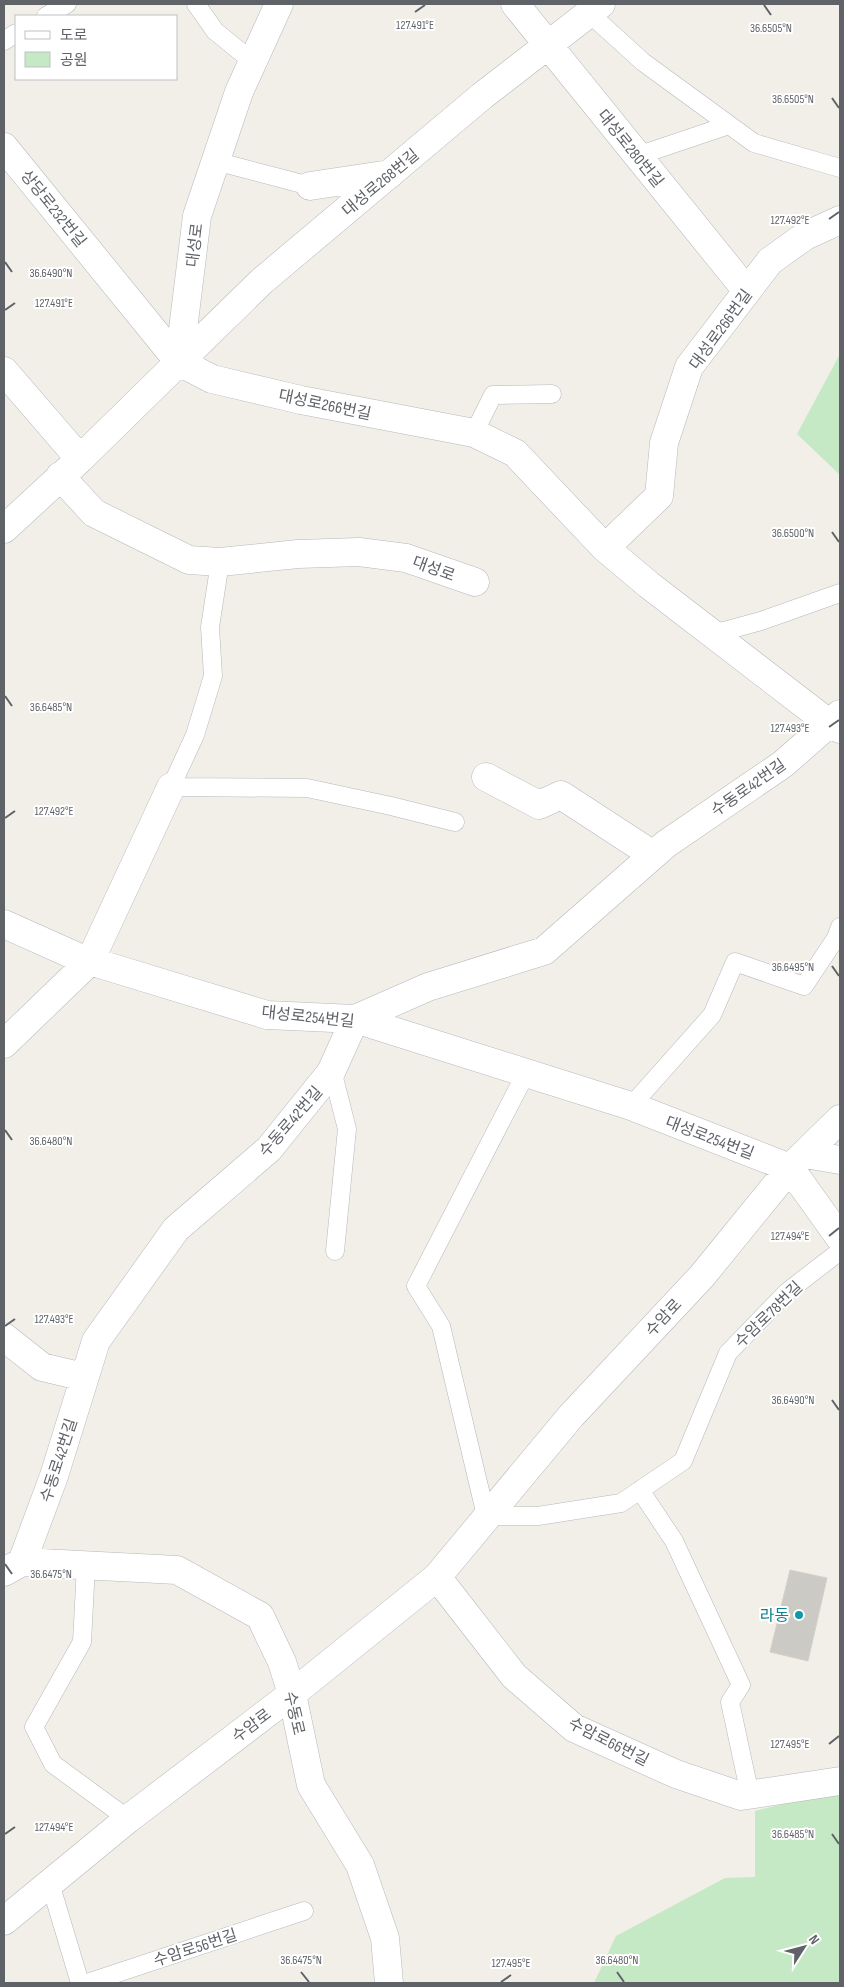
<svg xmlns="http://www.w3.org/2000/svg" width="844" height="1987" viewBox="0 0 844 1987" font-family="'Sofia Sans Condensed','Noto Sans KR',sans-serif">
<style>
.green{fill:#c5e8c5}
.building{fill:#cccac5;stroke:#d6d1c6}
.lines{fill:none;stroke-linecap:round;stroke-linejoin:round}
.service-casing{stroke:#b5b8bc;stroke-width:19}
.minor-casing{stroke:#b5b8bc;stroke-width:29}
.service{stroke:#fff;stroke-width:18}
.minor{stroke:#fff;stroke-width:28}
.ticks{fill:none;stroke:#5f6368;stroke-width:2}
.culture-dot{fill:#0f9aa8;stroke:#fff;stroke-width:2}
.labels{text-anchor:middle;stroke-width:4;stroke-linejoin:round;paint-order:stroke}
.street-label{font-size:16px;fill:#5f6368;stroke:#fff}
.culture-label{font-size:16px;fill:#0d838f;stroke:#fff;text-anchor:end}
.ticks-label{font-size:12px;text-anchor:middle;fill:#5f6368;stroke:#fff;stroke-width:4;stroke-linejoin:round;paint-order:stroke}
</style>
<rect width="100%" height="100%" fill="#f1efe8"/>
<path class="green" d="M840,354V475L797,434Z
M840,1790V1983H594L616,1936L725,1878L755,1877V1811Z"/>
<path class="building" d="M790,1570L827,1578L808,1661L770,1652Z"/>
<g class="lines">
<defs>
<path id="service" d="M196,4L215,31L253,62
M589,13L643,62L754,143L840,168
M46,16L67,4
M4,41L16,33
M637,156L729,125
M215,161L310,186
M474,433L493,395L552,394
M220,562L210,627L213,676L195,735L171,787L307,788L391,806L455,822
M713,634L761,621L840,593
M332,1070L347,1129L335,1251
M526,1073L416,1286L441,1326L486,1516H538L621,1503L683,1461L728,1353L787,1292L840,1251
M631,1106L712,1015L735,962L804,986L836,938L840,927
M640,1490L674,1541L741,1685L730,1702L750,1795
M86,1566L82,1642L34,1727L53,1764L128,1819
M50,1883L80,1983
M87,1983L304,1911"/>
<path id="minor" d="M515,4L747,291
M4,147L179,362L212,379L301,400L474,433L515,453L605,548L649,585L830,724L840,729
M310,186L390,174
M179,362L262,281L482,96L601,4
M4,371L80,459
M60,476L94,513L189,560L220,562L298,554L359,552L406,558L475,582
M4,529L80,459L179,362L197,216L239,92L279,4
M605,548L659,496L664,443L689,367L770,261L805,236L840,220
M486,777L539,805L561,795L653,855
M4,924L80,958L267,1015L355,1019L631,1106L790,1168L840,1238
M4,1044L90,961L171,787
M805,1154L840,1160
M4,1337L42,1367L84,1377
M22,1562L54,1476L96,1341L176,1229L269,1149L331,1072L355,1019L428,987L544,951L666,844L783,764L840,714
M4,1572L22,1562L177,1570L260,1616L282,1662L292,1694L311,1785L360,1865L385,1938L389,1983
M437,1577L514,1676L574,1728L676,1774L741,1796L840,1781
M4,1921L128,1819L292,1694L437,1577L571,1416L702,1276L790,1168L840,1119"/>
</defs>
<use href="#service" class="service-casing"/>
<use href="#minor" class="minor-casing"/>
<use href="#service" class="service"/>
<use href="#minor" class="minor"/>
</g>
<path class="ticks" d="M764,5L771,15M415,12L425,5M832,98L839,108M829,219L839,212M5,262L12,272M5,310L15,303M832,532L839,542M5,696L12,706M829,727L839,720M5,818L15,811M832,966L839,976M5,1130L12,1140M829,1236L839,1228M5,1326L15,1319M832,1400L839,1410M5,1564L12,1574M829,1744L839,1736M5,1834L15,1827M832,1834L839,1844M301,1972L309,1982M617,1972L624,1982M501,1982L511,1975"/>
<circle class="culture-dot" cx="799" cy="1615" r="5"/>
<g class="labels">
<g class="street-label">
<text transform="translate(631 148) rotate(51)" y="6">대성로280번길</text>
<text transform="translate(380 182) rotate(-40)" y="6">대성로268번길</text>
<text transform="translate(54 208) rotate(51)" y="6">상당로232번길</text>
<text transform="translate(194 245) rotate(-83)" y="6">대성로</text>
<text transform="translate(720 329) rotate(-54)" y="6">대성로266번길</text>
<text transform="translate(325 404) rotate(12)" y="6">대성로266번길</text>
<text transform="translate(434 568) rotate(20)" y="6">대성로</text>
<text transform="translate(748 787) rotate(-35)" y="6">수동로42번길</text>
<text transform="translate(308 1016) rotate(6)" y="6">대성로254번길</text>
<text transform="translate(290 1121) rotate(-49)" y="6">수동로42번길</text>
<text transform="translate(710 1137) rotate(21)" y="6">대성로254번길</text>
<text transform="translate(768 1314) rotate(-44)" y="6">수암로78번길</text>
<text transform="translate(663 1317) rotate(-47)" y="6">수암로</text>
<text transform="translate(58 1460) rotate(-72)" y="6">수동로42번길</text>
<text transform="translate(295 1713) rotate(77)" y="6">수동로</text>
<text transform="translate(251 1725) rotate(-37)" y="6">수암로</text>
<text transform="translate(609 1741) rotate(27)" y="6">수암로66번길</text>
<text transform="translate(195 1947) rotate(-18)" y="6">수암로56번길</text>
</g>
<g class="culture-label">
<text x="789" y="1621">라동</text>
</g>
</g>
<g class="ticks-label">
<text x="415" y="29">127.491°E</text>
<text x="771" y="32">36.6505°N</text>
<text x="793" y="103">36.6505°N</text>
<text x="790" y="224">127.492°E</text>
<text x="51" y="277">36.6490°N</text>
<text x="54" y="307">127.491°E</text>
<text x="793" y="537">36.6500°N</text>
<text x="51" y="711">36.6485°N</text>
<text x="790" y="732">127.493°E</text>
<text x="54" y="815">127.492°E</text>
<text x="793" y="971">36.6495°N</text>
<text x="51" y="1145">36.6480°N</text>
<text x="790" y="1240">127.494°E</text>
<text x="54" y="1323">127.493°E</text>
<text x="793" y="1404">36.6490°N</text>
<text x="51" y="1578">36.6475°N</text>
<text x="790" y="1748">127.495°E</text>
<text x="54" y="1831">127.494°E</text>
<text x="793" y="1838">36.6485°N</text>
<text x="301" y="1964">36.6475°N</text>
<text x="617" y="1964">36.6480°N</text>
<text x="511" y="1967">127.495°E</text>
</g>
<rect width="844" height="1987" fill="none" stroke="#5f6368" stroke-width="10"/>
<rect x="15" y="15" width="162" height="65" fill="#ffffff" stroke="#bfc1c3"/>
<rect x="25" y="31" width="25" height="8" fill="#ffffff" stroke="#bfc1c3"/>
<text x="60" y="40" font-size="15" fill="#5f6368">도로</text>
<rect x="25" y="52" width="25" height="15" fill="#c5e8c5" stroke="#bfc1c3"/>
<text x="60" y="65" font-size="15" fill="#5f6368">공원</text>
<g transform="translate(804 1947) rotate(54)" stroke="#ffffff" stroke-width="4" paint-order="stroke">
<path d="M0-4L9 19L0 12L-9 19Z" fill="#5f6368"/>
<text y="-8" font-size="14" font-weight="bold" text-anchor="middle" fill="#5f6368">N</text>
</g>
</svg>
